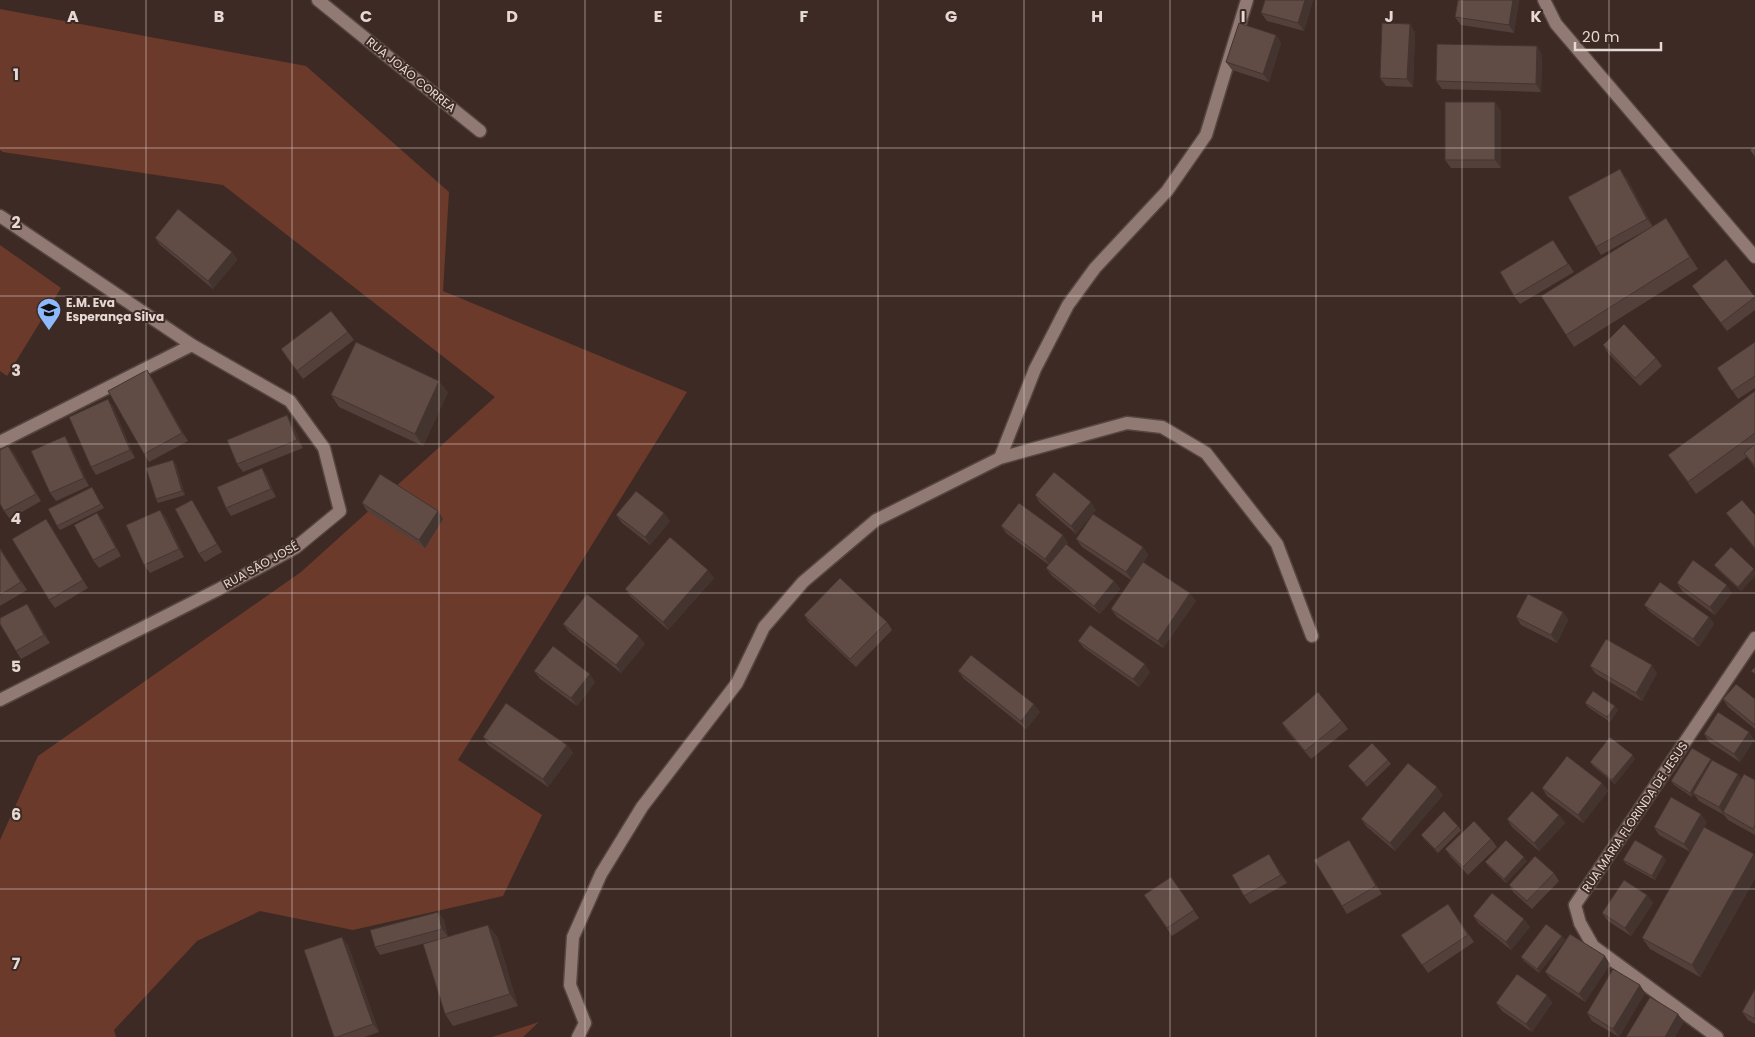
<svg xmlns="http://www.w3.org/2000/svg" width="1755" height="1037" viewBox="0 0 1755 1037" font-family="Poppins,sans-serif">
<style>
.green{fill:#6c3a2b}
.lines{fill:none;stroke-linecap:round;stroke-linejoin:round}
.lane-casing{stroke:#564641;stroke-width:15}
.street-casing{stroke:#564641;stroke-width:15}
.lane{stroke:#917a73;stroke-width:12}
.street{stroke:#917a73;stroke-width:12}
.wall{fill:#53403b}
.shaded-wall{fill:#443430}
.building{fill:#614b45;stroke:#443430}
.grid{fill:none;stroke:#e6d9d5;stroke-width:1;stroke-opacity:0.55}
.labels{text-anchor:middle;stroke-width:4;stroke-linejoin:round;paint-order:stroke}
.street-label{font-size:12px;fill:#e6d9d5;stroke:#3d2a24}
.poi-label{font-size:12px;font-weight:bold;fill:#e6d9d5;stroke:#3d2a24;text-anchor:start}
.grid-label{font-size:16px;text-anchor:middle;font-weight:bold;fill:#e6d9d5;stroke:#3d2a24;stroke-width:4;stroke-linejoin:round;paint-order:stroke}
</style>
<rect width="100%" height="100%" fill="#3d2a24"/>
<path class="green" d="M0,9L306,66L449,192L443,291L687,392L458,760L542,815L503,896L353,930L260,911L197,941L114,1030L116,1037H0V840L38,756L301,572L495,397L223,185L3,152L0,150Z
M0,245L61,288L7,376L0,371Z
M539,1022L523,1037H492Z"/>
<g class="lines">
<defs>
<path id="lane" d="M318,0L480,131"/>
<path id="street" d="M1544,0L1556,24L1755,257
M0,216L192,345L290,401L324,448L340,511L295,548L219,589L0,700
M0,442L192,345
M1000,458L1035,369L1068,305L1095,268L1167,191L1206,135L1247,0
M578,1037L585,1023L570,985L573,937L601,874L642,807L737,683L764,627L803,582L876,520L1000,458L1127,423L1162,427L1206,453L1277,544L1312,636
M1717,1037L1593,946L1580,923L1575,905L1755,638"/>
</defs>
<use href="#lane" class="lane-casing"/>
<use href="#street" class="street-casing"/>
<use href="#lane" class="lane"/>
<use href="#street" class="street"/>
</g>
<path class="wall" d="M1265,0H1313L1304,31L1267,21L1261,13Z
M1458,0H1519L1514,33L1461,25L1455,17Z
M1415,32L1413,87L1386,86L1380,78Z
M1276,35L1281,43L1269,82L1232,70L1226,62Z
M1542,54L1541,92L1442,89L1436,81Z
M1501,110V168H1451L1445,160Z
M1626,177L1653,227L1674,230L1698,269L1574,347L1566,335L1652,227L1601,255L1596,247Z
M155,238L232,252L237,260L213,289L160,245Z
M1558,248L1574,272L1520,304L1514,296Z
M1692,286L1755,297V310L1727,331Z
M348,332L354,340L303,379L286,357Z
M1755,342V388L1738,399L1717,368Z
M1603,345L1656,358L1662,366L1640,386L1608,353Z
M147,370L152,378L188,441L149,462L144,454Z
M1755,391V468L1747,457L1696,494L1668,455Z
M448,392L423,446L339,407L331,395Z
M108,399L113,407L135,458L96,475L91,467Z
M287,415L292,423L303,448L243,472L237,464Z
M65,436L70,444L89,486L56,501L50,493Z
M8,446L14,453L41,501L10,519L4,511Z
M173,460L176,465L185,495L158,503L156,499Z
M262,468L267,476L276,497L231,516L226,508Z
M92,487L104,508L60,530L57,526Z
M1035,495L1096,510L1076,534L1040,503Z
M192,500L197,508L222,552L205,562L199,554Z
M362,503L443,519L425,548L367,511Z
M160,510L166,518L184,557L150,573L144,565Z
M97,513L103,521L121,556L99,568L93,560Z
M1726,513L1755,515V549L1732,521Z
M616,515L670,521L650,545L622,523Z
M46,519L88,588L55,608L49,600Z
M1001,526L1068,543L1067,545L1114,581L1120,589L1100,614L1052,576L1046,568L1049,565L1007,534Z
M1076,539L1143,547L1148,555L1143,563L1196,601L1163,648L1117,617L1111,609L1131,580L1082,547Z
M0,548L27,590L0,606Z
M1714,565L1754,569L1755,576L1741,591L1717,569Z
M714,578L668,630L631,597L625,589Z
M1677,583L1732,593L1715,615L1682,591Z
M1644,605L1709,617L1714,624L1699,647L1650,612Z
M32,611L50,643L21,659L16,651Z
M1563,612L1568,620L1557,643L1521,625L1516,617Z
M804,615L887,622L892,630L856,667L809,623Z
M563,624L645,644L621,673L569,632Z
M1078,641L1150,672L1139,687L1084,648Z
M1590,666L1657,673L1642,701L1596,674Z
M534,671L595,682L577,706L540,679Z
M958,671L1040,712L1026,729L964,679Z
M1723,699H1755V729L1728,707Z
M1585,703L1615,706L1618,710L1610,722L1588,707Z
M1342,721L1348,729L1311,759L1287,731L1282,723Z
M1749,732L1754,740L1740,762L1709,742L1704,734Z
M483,737L567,745L573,753L548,787L488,745Z
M1635,759L1615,784L1593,766L1590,762Z
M1711,759L1712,761L1738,774L1741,779L1755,780V835L1728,820L1724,815L1699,801L1694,794L1692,797L1674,785L1671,781Z
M1388,760L1391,764L1367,787L1348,766Z
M1602,783L1608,791L1583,823L1547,796L1542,788Z
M1443,795L1395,851L1367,827L1361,819Z
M1559,815L1565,823L1539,851L1512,827L1507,819Z
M1707,822L1704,827L1755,856V878L1700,977L1650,949L1642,938L1702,830L1690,852L1659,835L1654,827Z
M1458,826L1461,830L1438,853L1424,839L1421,835Z
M1491,839L1497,847L1468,875L1451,857L1445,849Z
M1354,848L1382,894L1347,914L1342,906Z
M1623,860H1666L1655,880L1626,864Z
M1527,861L1506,883L1488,866L1485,862Z
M1274,862L1287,883L1250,904L1244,896Z
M1554,873L1559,881L1532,909L1514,893L1509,885Z
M1171,877L1199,918L1172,936L1144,895Z
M1647,895L1653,903L1631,936L1608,921L1602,913Z
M1448,904L1474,942L1428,973L1401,935Z
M438,912L444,920L448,937L497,936L518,1006L453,1026L445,1014L441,939L380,955L375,947Z
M1473,916L1530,927L1511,950L1479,924Z
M1562,936L1565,940L1539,973L1524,961L1521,957Z
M348,945L379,1032L365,1037H334Z
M1610,964L1585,1002L1551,979L1545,972Z
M1755,989V1024L1748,1020L1742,1012Z
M1645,993L1619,1037L1592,1021L1587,1013Z
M1547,995L1552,1003L1532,1032L1502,1011L1496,1003Z"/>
<path class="shaded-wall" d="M1305,0H1313L1304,31L1298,23Z
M1513,0H1519L1514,33L1509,25Z
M1410,24L1415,32L1413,87L1407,79Z
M1276,35L1281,43L1269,82L1263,74Z
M1537,46L1542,54L1541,92L1536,84Z
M1495,102L1501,110V168L1495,160Z
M1620,169L1626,177L1653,227L1647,219Z
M1666,218L1674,230L1698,269L1690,257Z
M232,252L237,260L213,289L208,281Z
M147,370L152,378L188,441L182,433Z
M439,381L448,392L423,446L415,434Z
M108,399L113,407L135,458L130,450Z
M287,415L292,423L303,448L297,440Z
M65,436L70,444L89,486L84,478Z
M8,446L14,453L41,501L36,494Z
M173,460L176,465L185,495L182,491Z
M262,468L267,476L276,497L271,489Z
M192,500L197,508L222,552L217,544Z
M1091,502L1096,510L1076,534L1071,526Z
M160,510L166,518L184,557L179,549Z
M438,511L443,519L425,548L419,540Z
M97,513L103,521L121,556L116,548Z
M664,513L670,521L650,545L645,537Z
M46,519L52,527L88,588L83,580Z
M1063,535L1068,543L1051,567L1045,559Z
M1143,547L1148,555L1132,580L1126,572Z
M1754,569L1755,576L1741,591L1738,587Z
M708,570L714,578L668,630L663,622Z
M1114,581L1120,589L1100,614L1094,606Z
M1727,585L1732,593L1715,615L1710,607Z
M1190,593L1196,601L1163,648L1158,641Z
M27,604L32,611L50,643L44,635Z
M1563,612L1568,620L1557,643L1551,635Z
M1709,617L1714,624L1699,647L1693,639Z
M639,636L645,644L621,673L616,665Z
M1145,664L1150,672L1139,687L1133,679Z
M1652,665L1657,673L1642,701L1636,693Z
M590,674L595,682L577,706L571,698Z
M1034,704L1040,712L1026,729L1021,721Z
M1615,706L1618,710L1610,722L1607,717Z
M1749,732L1754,740L1740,762L1734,754Z
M567,745L573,753L548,787L543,779Z
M1633,755L1635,759L1615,784L1612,780Z
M1711,759L1714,763L1692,797L1690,793Z
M1738,774L1743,782L1723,812L1724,815L1719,807Z
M1602,783L1608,791L1583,823L1578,815Z
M1437,787L1443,795L1395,851L1390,843Z
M1701,814L1707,822L1690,852L1684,844Z
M1559,815L1565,823L1539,851L1534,843Z
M1349,840L1354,848L1382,894L1376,886Z
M1269,854L1274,862L1287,883L1281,875Z
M1754,854L1755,856V878L1700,977L1692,965Z
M1663,856L1666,860L1655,880L1652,876Z
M1524,857L1527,861L1506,883L1504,879Z
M1647,895L1653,903L1631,936L1625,928Z
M438,912L444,920L448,937L442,929Z
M1524,919L1530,927L1511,950L1506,942Z
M488,925L497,936L518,1006L510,994Z
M1562,936L1565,940L1539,973L1537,969Z
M342,937L348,945L379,1032L373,1024Z
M1605,956L1610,964L1585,1002L1579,994Z
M1640,985L1645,993L1619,1037L1613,1029Z
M1547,995L1552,1003L1532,1032L1526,1024Z
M1678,1014L1684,1022L1675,1037H1665Z"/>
<path class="building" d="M1265,0H1305L1298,23L1261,13Z
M1458,0H1513L1509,25L1455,17Z
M1239,23L1276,35L1263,74L1226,62Z
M1382,23L1410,24L1407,79L1380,78Z
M1437,44L1537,46L1536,84L1436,81Z
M1445,102H1495V160H1445Z
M1755,146V157L1750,150Z
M1620,169L1647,219L1596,247L1568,197Z
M178,209L232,252L208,281L155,238Z
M1666,218L1690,257L1566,335L1541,296Z
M1553,240L1568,264L1514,296L1500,272Z
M1726,259L1755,297L1721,323L1692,286Z
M331,311L348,332L297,371L281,349Z
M1624,324L1656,358L1635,378L1603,345Z
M356,342L439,381L415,434L331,395Z
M1755,342V376L1732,391L1717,368Z
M147,370L182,433L144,454L108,391Z
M1755,391V433L1688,482L1668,455Z
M108,399L130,450L91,467L69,417Z
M287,415L297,440L237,464L227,440Z
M65,436L84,478L50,493L31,451Z
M1755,444V466L1744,453Z
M8,446L36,494L4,511L0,504V450Z
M173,460L182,491L156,499L146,468Z
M262,468L271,489L226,508L217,487Z
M1054,472L1091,502L1071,526L1035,495Z
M380,474L438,511L419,540L362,503Z
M92,487L101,504L57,526L48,509Z
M636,491L664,513L645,537L616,515Z
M192,500L217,544L199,554L175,509Z
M1742,500L1755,515V548L1726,513Z
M1019,503L1063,535L1045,559L1001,526Z
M160,510L179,549L144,565L126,525Z
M97,513L116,548L93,560L74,525Z
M1093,514L1143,547L1126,572L1076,539Z
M46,519L83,580L49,600L12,539Z
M670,537L708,570L663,622L625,589Z
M1066,544L1114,581L1094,606L1046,568Z
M1731,547L1754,569L1738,587L1714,565Z
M0,549L21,582L0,595Z
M1693,560L1727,585L1710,607L1677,583Z
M1143,562L1190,593L1158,641L1111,609Z
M840,578L887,622L850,659L804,615Z
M1660,582L1709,617L1693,639L1644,605Z
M587,594L639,636L616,665L563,624Z
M1528,594L1563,612L1551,635L1516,617Z
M27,604L44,635L16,651L0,624V618Z
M1090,625L1145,664L1133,679L1078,641Z
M1606,639L1652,665L1636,693L1590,666Z
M553,646L590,674L571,698L534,671Z
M971,655L1034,704L1021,721L958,671Z
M1755,667V674L1751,671Z
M1736,684L1755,699V725L1723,699Z
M1593,691L1615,706L1607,717L1585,703Z
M1318,692L1342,721L1305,751L1282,723Z
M506,703L567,745L543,779L483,737Z
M1718,712L1749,732L1734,754L1704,734Z
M1610,737L1633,755L1612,780L1590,762Z
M1372,743L1388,760L1364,783L1348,766Z
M1692,748L1711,759L1690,793L1671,781Z
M1567,756L1602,783L1578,815L1542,788Z
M1712,760L1738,774L1719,807L1693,793Z
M1408,763L1437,787L1390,843L1361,819Z
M1744,774L1755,780V825L1753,829L1723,812Z
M1532,791L1559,815L1534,843L1507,819Z
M1671,797L1701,814L1684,844L1654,827Z
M1444,811L1458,826L1435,849L1421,835Z
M1474,821L1491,839L1463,867L1445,849Z
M1704,827L1754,854L1692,965L1642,938Z
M1349,840L1376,886L1342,906L1314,860Z
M1506,840L1524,857L1504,879L1485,862Z
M1635,840L1663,856L1652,876L1623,860Z
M1269,854L1281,875L1244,896L1232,875Z
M1535,856L1554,873L1527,901L1509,885Z
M1171,877L1194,910L1167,928L1144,895Z
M1624,880L1647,895L1625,928L1602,913Z
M1492,893L1524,919L1506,942L1473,916Z
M1448,904L1468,935L1422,965L1401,935Z
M438,912L442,929L375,947L370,930Z
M1546,924L1562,936L1537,969L1521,957Z
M488,925L510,994L445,1014L423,944Z
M1570,934L1605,956L1579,994L1545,972Z
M342,937L373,1024L337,1037H334L304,950Z
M1613,969L1640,985L1613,1029L1587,1013Z
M1517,974L1547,995L1526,1024L1496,1003Z
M1755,989V1019L1742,1012Z
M1650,997L1678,1014L1665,1037H1626Z"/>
<path class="grid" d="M146,0V1037M292,0V1037M439,0V1037M585,0V1037M731,0V1037M878,0V1037M1024,0V1037M1170,0V1037M1316,0V1037M1462,0V1037M1609,0V1037M0,148H1755M0,296H1755M0,444H1755M0,593H1755M0,741H1755M0,889H1755"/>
<defs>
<symbol id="school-pin" viewBox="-11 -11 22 30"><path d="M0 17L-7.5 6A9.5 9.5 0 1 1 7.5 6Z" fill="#8eb9fd" stroke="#3d2a24"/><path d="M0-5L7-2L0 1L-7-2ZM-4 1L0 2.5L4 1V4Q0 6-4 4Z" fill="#111"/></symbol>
</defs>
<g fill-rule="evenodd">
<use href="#school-pin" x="35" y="296" width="28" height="38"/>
</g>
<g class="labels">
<g class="street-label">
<text transform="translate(411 75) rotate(39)" y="4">RUA JOÃO CORREA</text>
<text transform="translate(261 565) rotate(-29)" y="4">RUA SÃO JOSÉ</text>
<text transform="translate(1635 817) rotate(-56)" y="4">RUA MARIA FLORINDA DE JESUS</text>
</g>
<g class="poi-label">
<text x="66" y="307">E.M. Eva<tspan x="66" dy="14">Esperança Silva</tspan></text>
</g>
</g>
<g class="grid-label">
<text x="73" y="22">A</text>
<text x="219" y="22">B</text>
<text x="366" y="22">C</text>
<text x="512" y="22">D</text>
<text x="658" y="22">E</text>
<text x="804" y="22">F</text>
<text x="951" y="22">G</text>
<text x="1097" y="22">H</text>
<text x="1243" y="22">I</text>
<text x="1389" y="22">J</text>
<text x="1536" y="22">K</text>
<text x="16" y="80">1</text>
<text x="16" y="228">2</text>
<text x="16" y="376">3</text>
<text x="16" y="524">4</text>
<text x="16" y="672">5</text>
<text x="16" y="820">6</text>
<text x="16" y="969">7</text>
</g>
<path d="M1575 42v8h86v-8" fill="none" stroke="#e6d9d5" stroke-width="2.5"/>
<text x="1582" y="42" font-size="15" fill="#e6d9d5" stroke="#3d2a24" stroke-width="4" paint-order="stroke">20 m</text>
</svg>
